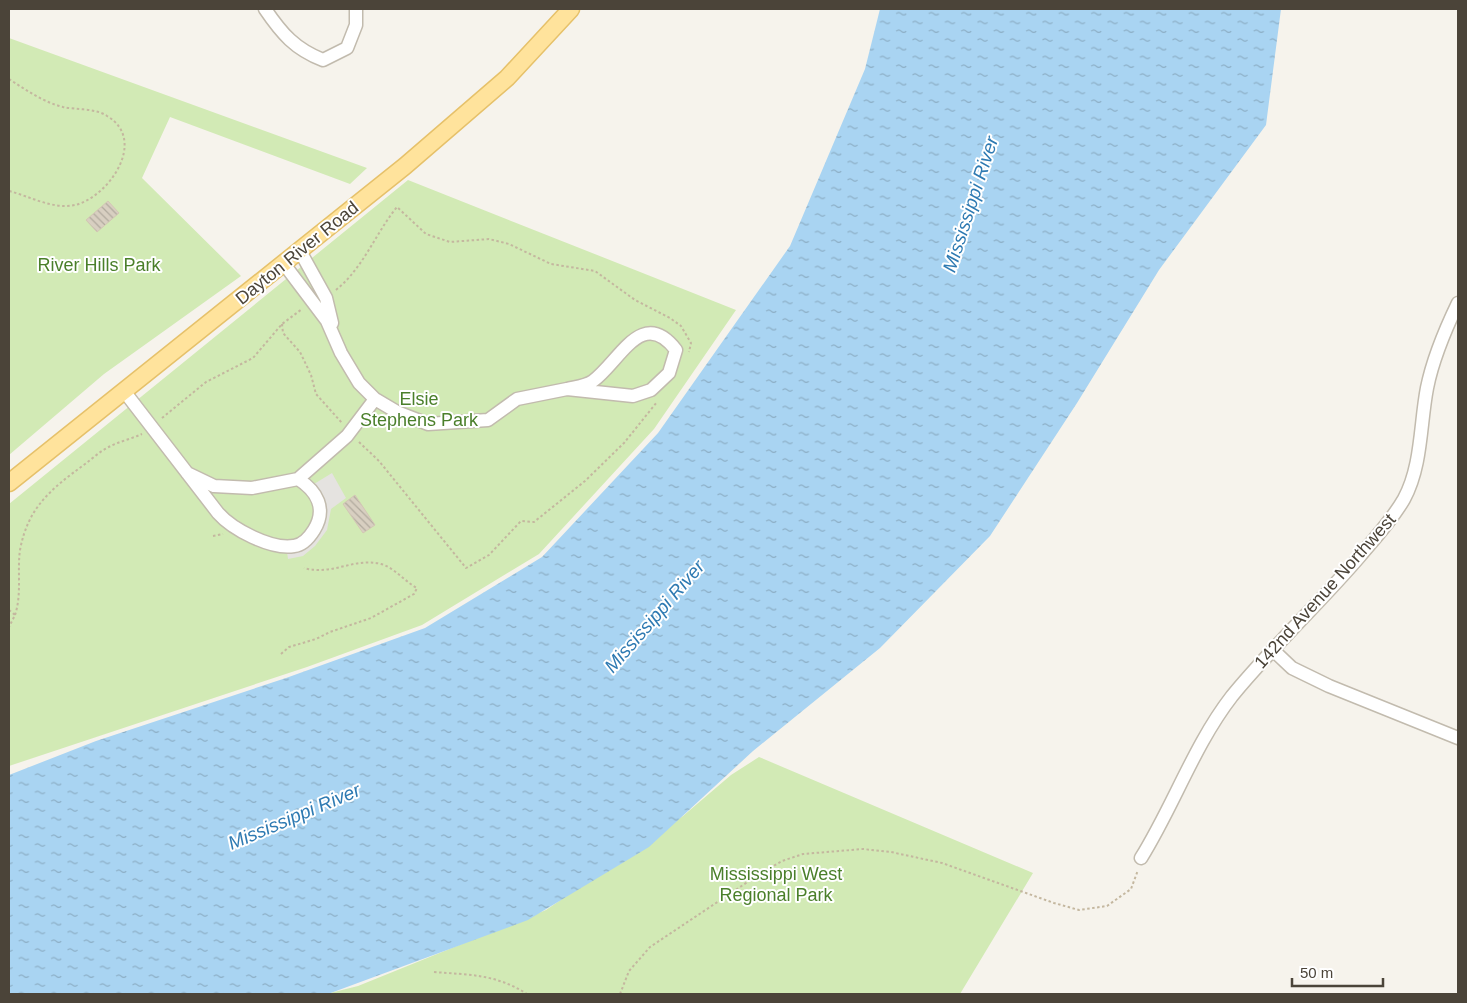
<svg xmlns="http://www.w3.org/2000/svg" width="1467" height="1003" viewBox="0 0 1467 1003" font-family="Helvetica,sans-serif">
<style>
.green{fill:#d2eab5}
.parking{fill:#e5e3e0}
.water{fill:url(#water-ripples)}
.building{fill:url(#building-back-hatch);stroke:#d3c7b4}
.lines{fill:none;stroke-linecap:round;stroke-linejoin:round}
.minor-casing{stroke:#c2bbae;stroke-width:15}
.major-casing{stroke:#e6c16a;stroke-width:19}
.path{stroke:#c4b79f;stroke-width:2;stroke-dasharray:2.5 2.5;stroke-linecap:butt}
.minor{stroke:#fff;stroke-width:12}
.major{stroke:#ffe39c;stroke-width:16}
.labels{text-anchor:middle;stroke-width:4;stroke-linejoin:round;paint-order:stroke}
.street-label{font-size:18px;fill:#4b4439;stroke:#fff}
.park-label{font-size:18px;fill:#4a7f2a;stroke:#fff}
.water-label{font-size:19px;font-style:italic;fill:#2e7ab2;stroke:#fff}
</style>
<defs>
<pattern id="water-ripples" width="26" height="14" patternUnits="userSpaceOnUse" patternTransform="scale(1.25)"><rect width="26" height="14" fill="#a9d4f2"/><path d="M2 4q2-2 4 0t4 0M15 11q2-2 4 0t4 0" fill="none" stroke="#8caec5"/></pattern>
<pattern id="building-back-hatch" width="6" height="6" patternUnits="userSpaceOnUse" patternTransform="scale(1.25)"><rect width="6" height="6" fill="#d8cfc1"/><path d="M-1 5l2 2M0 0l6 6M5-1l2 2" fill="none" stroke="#b1aa9e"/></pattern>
</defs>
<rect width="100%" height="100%" fill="#f6f3ec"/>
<path class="green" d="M9,38L367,168L350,184L170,117L142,178L241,276L104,374L9,455Z
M408,180L736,310L654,429L539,554L422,625L307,667L9,766V504Z
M759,757L1033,873L960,994H326L358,986L546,910L683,816L731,775Z"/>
<path class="parking" d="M332,473L346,498L331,509L327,530L315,546L303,556L288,559L287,552L295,551L324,501L314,484Z"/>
<path class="water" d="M880,9H1281L1266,125L1159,270L1077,403L990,536L880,648L753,751L649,847L528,920L328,994H9V775L96,741L286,678L425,628L542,557L658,433L790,246L865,69Z"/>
<path class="building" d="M108,201L119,213L97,232L86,220Z
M355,495L375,525L363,533L343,504Z"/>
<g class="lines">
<defs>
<path id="minor" d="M265,9C282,34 295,49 323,60L347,48L356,25V9
M300,251L326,298L332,323
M284,264L327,321L341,353L359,383L375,399L347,436L298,479
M124,391L218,513C232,529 271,550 294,546C303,545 309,538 314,530C327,509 317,491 298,479L252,488L214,486L187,473
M375,399L397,412L428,424L488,420L517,399L567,389L633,396L651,390L669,373L676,350C642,306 620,361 593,381C586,386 575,387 567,389
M1273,650L1292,668L1329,686L1458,738
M1141,858C1174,805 1194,745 1232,696C1272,647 1319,604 1360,556C1375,538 1392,520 1404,499C1422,466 1420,424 1427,388C1433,358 1445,330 1458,303"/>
<path id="major" d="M9,483L405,166L507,78L571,9"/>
</defs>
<use href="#minor" class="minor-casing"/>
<use href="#major" class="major-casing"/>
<path class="path" d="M9,79C26,90 43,102 63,107C76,110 96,108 107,116C148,140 109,197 75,205C53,210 29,196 9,191
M336,290C364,267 375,234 397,207L426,234L450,242L489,239L509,244L551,264L595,271L635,300L670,318L681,326L691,343L689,352
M282,324L283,333L300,352L311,375L316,394L342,423
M162,418L206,382L253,358L282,324L302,309
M359,442L379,461L466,568L489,555L521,521L534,522L585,481L624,443L657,402
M213,536L223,534
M9,610L15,615L9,627
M15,615C22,594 17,571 20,550C28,507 51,489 85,464C92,459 99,452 107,448C117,442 131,439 142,434
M281,654L289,647L316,639L330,632L371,618L414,594L417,588C404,581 395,568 381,564C354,557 333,576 304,568
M434,972C470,975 496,974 527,994
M620,994L629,971L650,947L761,873L782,861L803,854L863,849L891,852L942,863L1054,903L1079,910L1107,906L1131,889L1138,870"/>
<use href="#minor" class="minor"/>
<use href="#major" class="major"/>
</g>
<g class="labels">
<g class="street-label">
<text transform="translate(297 253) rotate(-39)" y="6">Dayton River Road</text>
<text transform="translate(1325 591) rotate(-48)" y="6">142nd Avenue Northwest</text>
</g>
<g class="park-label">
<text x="99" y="271">River Hills Park</text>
<text x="419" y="405">Elsie<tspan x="419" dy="21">Stephens Park</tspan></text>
<text x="776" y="880">Mississippi West<tspan x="776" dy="21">Regional Park</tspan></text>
</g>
<g class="water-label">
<text transform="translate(970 204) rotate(-72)" y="7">Mississippi River</text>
<text transform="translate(654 616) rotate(-49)" y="7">Mississippi River</text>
<text transform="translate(294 816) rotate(-23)" y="7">Mississippi River</text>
</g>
</g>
<rect width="1467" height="1003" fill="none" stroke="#4b4439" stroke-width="20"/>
<path d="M1292 978v8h91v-8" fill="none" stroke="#4b4439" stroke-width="2.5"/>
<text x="1300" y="978" font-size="15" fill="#4b4439" stroke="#ffffff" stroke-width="4" paint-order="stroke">50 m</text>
</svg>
